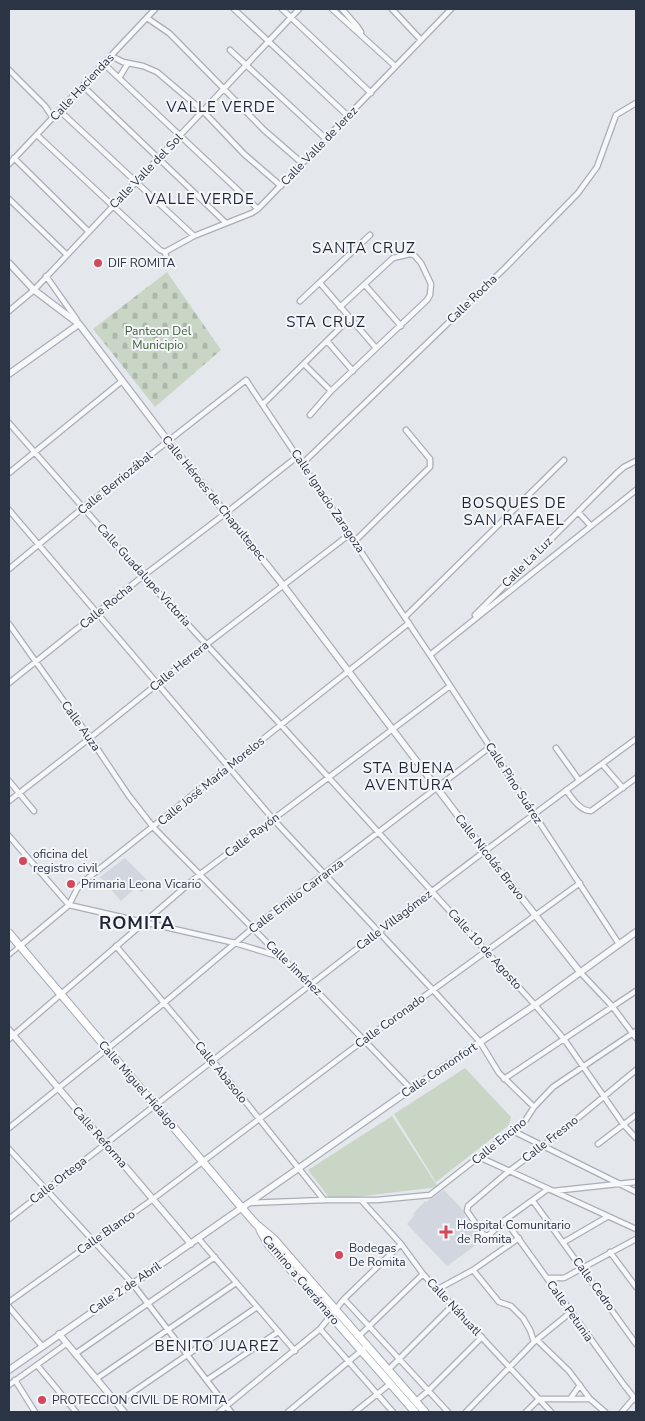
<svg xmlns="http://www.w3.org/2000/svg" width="645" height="1421" viewBox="0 0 645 1421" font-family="'Nunito Sans',sans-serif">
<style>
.built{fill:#d2d6de}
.cemetery{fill:url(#cemetery-stones)}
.park{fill:#c9d6c5}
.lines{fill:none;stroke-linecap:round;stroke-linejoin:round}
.pedestrian-casing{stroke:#a9aeb7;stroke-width:5.5}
.minor-casing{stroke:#a9aeb7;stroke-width:7}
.tertiary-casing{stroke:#a9aeb7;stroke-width:8}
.primary-casing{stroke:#a3abb8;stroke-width:9}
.pedestrian{stroke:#f7f8fa;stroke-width:3}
.minor{stroke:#f7f8fa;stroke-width:4.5}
.tertiary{stroke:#f7f8fa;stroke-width:5.5}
.primary{stroke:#fff;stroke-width:7}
.poi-dot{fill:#d1495b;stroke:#f4f6f9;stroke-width:2}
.labels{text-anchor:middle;stroke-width:4;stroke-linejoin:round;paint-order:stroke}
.street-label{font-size:12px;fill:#2b3445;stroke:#f4f6f9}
.poi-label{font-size:12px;fill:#2b3445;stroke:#f4f6f9;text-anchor:start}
.park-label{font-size:12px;fill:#3f6138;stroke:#f4f6f9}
.quarter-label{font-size:15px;letter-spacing:1px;fill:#1d2536;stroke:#f4f6f9}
.district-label{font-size:18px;font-weight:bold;letter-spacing:1px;fill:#1d2536;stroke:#f4f6f9}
</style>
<defs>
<pattern id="cemetery-stones" width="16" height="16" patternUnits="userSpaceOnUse" patternTransform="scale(1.25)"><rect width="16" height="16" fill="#c9d6c5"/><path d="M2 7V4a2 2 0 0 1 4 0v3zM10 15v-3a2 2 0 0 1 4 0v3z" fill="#adb8ab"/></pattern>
</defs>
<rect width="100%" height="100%" fill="#e4e7ec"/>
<path class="built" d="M125,858L150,883L142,892L135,888L121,901L100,877Z
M444,1190L463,1210L465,1217L483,1240L447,1266L407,1224L414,1216L413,1214L425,1201L426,1202Z"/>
<path class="cemetery" d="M167,272L221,350L155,407L93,329Z"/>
<path class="park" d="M465,1068L511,1117L509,1125L436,1182L394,1114Z
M392,1116L438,1187L331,1200L308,1170Z"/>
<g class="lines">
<defs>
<path id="pedestrian" d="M9,955L20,946"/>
<path id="minor" d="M234,9L348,116
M282,9L371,93
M332,9L395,66
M342,9L357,26L361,32
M392,9L421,40
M147,18L169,33L178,42L264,130L302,163
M230,50L326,139
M111,56L123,62L143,66L157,72L203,111L244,154L281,186
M104,64L258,209
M9,70L45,106L53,118
M119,78L128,63
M83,86L226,223
M60,111L194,236
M37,135L160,250L165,252
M14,158L88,231
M9,164L155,9
M9,199L66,254
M165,252L194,236L252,213L258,209L451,9
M165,252L168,264
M46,276L77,320
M320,283L376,348
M365,285L401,326
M300,301L370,235
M9,311L34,290L299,9
M327,341L353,371
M304,364L331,391
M263,404L349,319
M310,415L331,391L427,300L430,295L431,284L421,263L414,255L410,254L393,258L340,307
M9,423L143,576L281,725L535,1005L564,1039L623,1124L636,1138
M303,463L505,268L578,193L597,167L616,115L636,103
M9,473L122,381
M9,510L273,819L433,990L480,1042L499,1073L534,1107
M578,512L591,526
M355,541L430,467V459L406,430
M9,569L84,507L246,380L430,655L619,944
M475,615L617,473L624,467L636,461
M405,617L564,460
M9,624L90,738L129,796L154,828L282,958L310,984L411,1089
M430,655L636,490
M9,683L143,576L226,513L298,456
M556,748L579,780
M602,764L623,788
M9,781L34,811
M566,790C572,798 580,811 591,811L636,778
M9,801L90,738L207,644L350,534
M9,836L69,905
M69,905L235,943L281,957
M20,946L69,905L77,889L88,878L409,623
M116,946L213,1061L324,1200
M580,972L612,1006L636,1038
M9,1039L199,875L450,686
M504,1079L636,991
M9,1128L164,1003L253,928L490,747
M513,1131L636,1192
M598,1144L636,1115
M9,1149L132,1283L231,1412
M479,1157L636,1229
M548,1189L505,1220L488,1236L483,1234L467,1211L468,1206L508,1172L561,1132L636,1070
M553,1191L636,1182
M361,1200L401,1244L423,1274L551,1412
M533,1201L636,1344
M250,1203L324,1200H377L430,1195L525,1121L534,1107L553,1087L636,1031
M9,1219C217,1058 423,894 636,739
M505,1220L624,1385L636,1400
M198,1238L295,1351
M564,1242L607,1217
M610,1252L636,1287
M473,1270L499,1302L511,1306L523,1318L530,1330L534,1342
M547,1278H564L636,1239
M438,1289L473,1270L519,1238
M344,1299L448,1412
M9,1302L153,1199L364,1040L580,883
M9,1307L42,1346
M320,1329L393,1412
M358,1337L423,1274
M537,1340L569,1371L590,1399L605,1412
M75,1354L215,1257
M37,1365L76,1412
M388,1370L453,1305
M96,1379L236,1283
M15,1380L35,1412
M207,1380L278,1332
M9,1385L66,1344
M570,1399L580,1385
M415,1402L428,1391L482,1337
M117,1403L257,1307
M219,1412L320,1329L344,1299L401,1244
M288,1412L367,1346
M355,1412L391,1383
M466,1412L534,1342L571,1312
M526,1412L539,1399H590
M622,1412L634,1398"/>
<path id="tertiary" d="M9,263L34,290L79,324L168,441L283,585L484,850L580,972
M9,374L79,324
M9,1030L191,1244
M59,1334L124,1412
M9,1370L299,1168L411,1089L535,1005L636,932"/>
<path id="primary" d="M9,933L242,1208L256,1224L274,1239L425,1412
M260,1230L268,1244L415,1412"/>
</defs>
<use href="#pedestrian" class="pedestrian-casing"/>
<use href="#minor" class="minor-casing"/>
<use href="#tertiary" class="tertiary-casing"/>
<use href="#primary" class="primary-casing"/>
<use href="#pedestrian" class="pedestrian"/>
<use href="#minor" class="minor"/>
<use href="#tertiary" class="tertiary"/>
<use href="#primary" class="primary"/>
</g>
<g class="poi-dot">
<circle cx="98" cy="263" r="5"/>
<circle cx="23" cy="861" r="5"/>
<circle cx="71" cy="884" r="5"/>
<path d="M443.5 1224.5h5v5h5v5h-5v5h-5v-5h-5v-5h5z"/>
<circle cx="339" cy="1255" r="5"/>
<circle cx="42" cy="1400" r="5"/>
</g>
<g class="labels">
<g class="street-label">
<text transform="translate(82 87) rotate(-47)" y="4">Calle Haciendas</text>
<text transform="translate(319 146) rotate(-46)" y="4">Calle Valle de Jerez</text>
<text transform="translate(146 171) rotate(-46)" y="4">Calle Valle del Sol</text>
<text transform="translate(472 299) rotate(-44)" y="4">Calle Rocha</text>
<text transform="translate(115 483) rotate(-39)" y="4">Calle Berriozábal</text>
<text transform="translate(214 498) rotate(51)" y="4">Calle Héroes de Chapultepec</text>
<text transform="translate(328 501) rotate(56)" y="4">Calle Ignacio Zaragoza</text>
<text transform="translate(527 562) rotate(-45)" y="4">Calle La Luz</text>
<text transform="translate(144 575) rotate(48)" y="4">Calle Guadalupe Victoria</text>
<text transform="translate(106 606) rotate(-39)" y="4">Calle Rocha</text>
<text transform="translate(179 666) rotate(-39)" y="4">Calle Herrera</text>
<text transform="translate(81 726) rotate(55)" y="4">Calle Auza</text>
<text transform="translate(211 781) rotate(-39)" y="4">Calle José María Morelos</text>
<text transform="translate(514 783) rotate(57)" y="4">Calle Pino Suárez</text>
<text transform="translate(252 835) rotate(-37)" y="4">Calle Rayón</text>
<text transform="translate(490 857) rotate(52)" y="4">Calle Nicolás Bravo</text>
<text transform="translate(296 896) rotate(-37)" y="4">Calle Emilio Carranza</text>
<text transform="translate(394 920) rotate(-37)" y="4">Calle Villagómez</text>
<text transform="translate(485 949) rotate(48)" y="4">Calle 10 de Agosto</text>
<text transform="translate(294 968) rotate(44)" y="4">Calle Jiménez</text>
<text transform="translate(390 1021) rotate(-36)" y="4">Calle Coronado</text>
<text transform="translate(439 1070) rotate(-34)" y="4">Calle Comonfort</text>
<text transform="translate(221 1072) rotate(51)" y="4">Calle Abasolo</text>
<text transform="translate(138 1085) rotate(49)" y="4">Calle Miguel Hidalgo</text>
<text transform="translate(100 1137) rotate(49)" y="4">Calle Reforma</text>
<text transform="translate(550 1139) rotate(-38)" y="4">Calle Fresno</text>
<text transform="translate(499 1141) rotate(-39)" y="4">Calle Encino</text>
<text transform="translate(58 1180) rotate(-38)" y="4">Calle Ortega</text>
<text transform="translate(106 1232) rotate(-35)" y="4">Calle Blanco</text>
<text transform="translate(301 1280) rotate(50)" y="4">Camino a Cuerámaro</text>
<text transform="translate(594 1284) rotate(54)" y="4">Calle Cedro</text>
<text transform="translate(125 1288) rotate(-34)" y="4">Calle 2 de Abril</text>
<text transform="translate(454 1307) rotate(47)" y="4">Calle Náhuatl</text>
<text transform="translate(570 1311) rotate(55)" y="4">Calle Petunia</text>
</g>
<g class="poi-label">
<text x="108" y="267">DIF ROMITA</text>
<text x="33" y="858">oficina del<tspan x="33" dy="14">registro civil</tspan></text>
<text x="81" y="888">Primaria Leona Vicario</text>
<text x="457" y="1229">Hospital Comunitario<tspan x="457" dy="14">de Romita</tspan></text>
<text x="349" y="1252">Bodegas<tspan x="349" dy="14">De Romita</tspan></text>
<text x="52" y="1404">PROTECCION CIVIL DE ROMITA</text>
</g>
<g class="park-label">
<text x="158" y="335">Panteon Del<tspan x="158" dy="14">Municipio</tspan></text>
</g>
<g class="quarter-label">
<text x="221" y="112">VALLE VERDE</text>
<text x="200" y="204">VALLE VERDE</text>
<text x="364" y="253">SANTA CRUZ</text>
<text x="326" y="327">STA CRUZ</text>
<text x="514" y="508">BOSQUES DE<tspan x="514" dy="17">SAN RAFAEL</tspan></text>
<text x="409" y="773">STA BUENA<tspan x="409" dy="17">AVENTURA</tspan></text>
<text x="217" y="1351">BENITO JUAREZ</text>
</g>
<g class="district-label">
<text x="137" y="929">ROMITA</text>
</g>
</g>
<rect width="645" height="1421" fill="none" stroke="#2b3445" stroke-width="20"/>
</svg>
